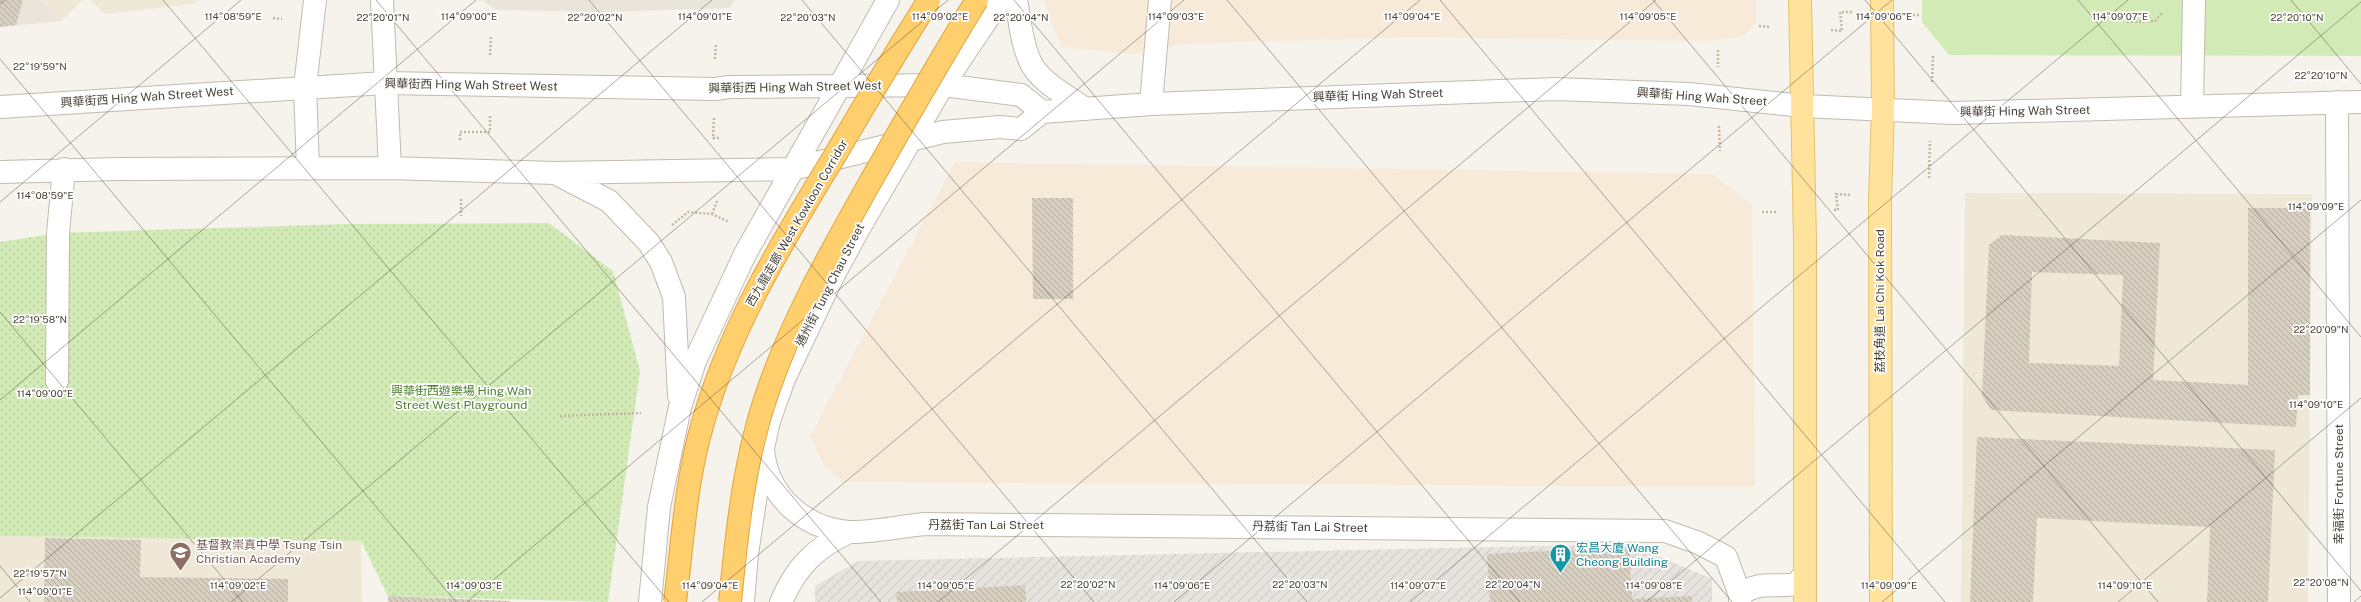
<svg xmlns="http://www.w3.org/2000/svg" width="2361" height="602" viewBox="0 0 2361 602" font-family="'Public Sans','Noto Sans TC',sans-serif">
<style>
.residential{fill:#eae5da}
.commercial{fill:#f7ead8}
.industrial{fill:url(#industrial-furrows)}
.education{fill:#efe8d6}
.grass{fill:#d2eab5}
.park{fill:url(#park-dots)}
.building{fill:url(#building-back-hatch);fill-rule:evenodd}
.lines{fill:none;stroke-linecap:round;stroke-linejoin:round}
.minor-casing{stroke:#c2bbae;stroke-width:24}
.major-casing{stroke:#e6c16a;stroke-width:24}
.path{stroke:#c4b79f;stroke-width:2.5;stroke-dasharray:2 2;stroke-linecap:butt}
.minor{stroke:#fff;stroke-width:22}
.major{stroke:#ffe39c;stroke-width:22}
.highway-bridge-casing{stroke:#e0a43c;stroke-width:24;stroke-linecap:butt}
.highway-bridge{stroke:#ffcf6e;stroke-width:22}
.ticks{fill:none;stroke:#4b4439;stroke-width:1;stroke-opacity:0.45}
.labels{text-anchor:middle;stroke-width:3.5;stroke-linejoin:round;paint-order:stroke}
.street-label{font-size:12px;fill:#4b4439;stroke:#fff}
.park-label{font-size:12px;fill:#4a7f2a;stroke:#fff}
.education-label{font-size:12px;fill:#785e54;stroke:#fff;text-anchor:start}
.culture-label{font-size:12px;fill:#0d838f;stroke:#fff;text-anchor:start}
.ticks-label{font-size:10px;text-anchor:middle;fill:#4b4439;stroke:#fff;stroke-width:3.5;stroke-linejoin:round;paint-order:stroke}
</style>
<defs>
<pattern id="industrial-furrows" width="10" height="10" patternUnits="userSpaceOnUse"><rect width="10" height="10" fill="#e6e2dd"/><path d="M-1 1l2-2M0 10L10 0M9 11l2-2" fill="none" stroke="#c7c3be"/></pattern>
<pattern id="park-dots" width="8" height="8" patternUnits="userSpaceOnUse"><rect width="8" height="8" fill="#d2eab5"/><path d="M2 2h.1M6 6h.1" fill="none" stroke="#b6ca9c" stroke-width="1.8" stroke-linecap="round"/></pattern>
<pattern id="building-back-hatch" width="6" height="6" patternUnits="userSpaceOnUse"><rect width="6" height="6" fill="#d8cfc1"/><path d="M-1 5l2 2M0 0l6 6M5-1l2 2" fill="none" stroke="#b1aa9e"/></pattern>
</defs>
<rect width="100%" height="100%" fill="#f6f3ec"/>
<path class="residential" d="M0,0H41L61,21L0,27Z
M482,0H735L729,8L604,12L496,10Z"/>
<path class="commercial" d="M1043,0H1756V23L1744,36L1709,41L1410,37L1185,44L1134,54L1061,47Z
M955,162L1712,174L1752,205L1755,487L841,482L823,463L810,436Z"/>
<path class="industrial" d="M1629,544L1712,579V602H815V586L858,561Z"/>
<path class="education" d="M41,0H83L61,21Z
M90,0H199L193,4L105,14Z
M1965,193L2312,194L2308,602H1961Z
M0,536L361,541L362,602H0Z"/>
<path class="grass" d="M1922,0H2361V56L1949,55L1922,22Z"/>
<path class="park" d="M549,223L613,271L640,371L608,602L388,596L361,541L0,536V242L58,233L347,224Z"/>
<path class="building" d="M0,0H23L16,25L0,27Z
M1032,198H1073V299H1033Z
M2248,208H2310V395H2298L2296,427L1991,410L1982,396L1989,245L2002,235L2160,243L2153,380L2248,385ZM2032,272L2123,275L2119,366L2029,363Z
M1977,437L2275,450L2268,602H2207L2210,527L2037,518L2033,602H1970Z
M45,538L141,540L140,577L288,579V602H44Z
M1629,547L1632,599L1692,596V602H1490L1487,554Z
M1025,585L1026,602H897L896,592Z
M388,596L510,601V602H388Z"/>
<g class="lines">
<defs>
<path id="minor" d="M382,0L390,168
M1016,0C1020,20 1021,42 1030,61C1039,82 1068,96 1085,109
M2337,102L2339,602
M1151,104L1160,0
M0,107L385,83L715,89L729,87L943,85L1021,95L1042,112
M2192,107L2194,0
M308,169L305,87L315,0
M0,172L119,169L390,168L554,173L792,169L943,132L1000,127L1021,129L1042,112L1151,104L1556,89L1689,94L1803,106L1954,113L2361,102
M557,174L609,201L649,243L661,262L674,297L679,396
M57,381L58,233L64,169
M763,448C766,494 802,528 849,532C868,533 904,526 924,524L1665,531L1699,543L1726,557L1740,595V602
M1740,595C1758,580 1775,588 1796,584L1805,574
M650,602L659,507L680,407L695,361L745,254L888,0
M743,602L747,554L763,448L769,421L784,379L832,278L858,230L943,85L1000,0
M781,602C796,567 815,548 849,532"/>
<path id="major" d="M1800,0L1805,240V602
M1881,602L1880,199L1883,110L1882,0"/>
</defs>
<use href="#minor" class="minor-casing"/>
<use href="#major" class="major-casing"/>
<path class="path" d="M1913,15H1919
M273,18L282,19
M2127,22L2155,21L2163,12
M1759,26L1770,27
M1831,30L1842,31L1840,12H1852
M1718,50V67
M490,55L491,36
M715,59L716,43
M1932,82L1933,55
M714,118L713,138H720
M1719,126L1720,151
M460,140V132H490V114
M1929,178L1930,141
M461,199V216
M1834,210H1838L1836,194L1850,195
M1762,212H1776
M712,214L717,201
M672,225L688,212L712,214L729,222
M560,416L641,413"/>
<use href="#minor" class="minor"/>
<use href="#major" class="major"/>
<defs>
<path id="highway-bridge" d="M675,602C682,548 685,491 699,437C725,336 780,245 834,157C865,104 896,52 929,0
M730,602C737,531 744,459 768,391C793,318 831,252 868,186C904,123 939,61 977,0"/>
</defs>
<use href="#highway-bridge" class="highway-bridge-casing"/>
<use href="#highway-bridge" class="highway-bridge"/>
</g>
<path class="ticks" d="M163,0L669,602M376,0L881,602M589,0L1094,602M802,0L1307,602M1014,0L1520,602M1227,0L1732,602M1440,0L1945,602M1653,0L2158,602M1865,0L2361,591M2078,0L2361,337M2291,0L2361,84M0,4L5,0M0,59L456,602M0,202L241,0M0,312L243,602M0,400L476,0M0,566L30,602M0,598L712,0M231,602L948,0M467,602L1184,0M702,602L1420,0M938,602L1656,0M1174,602L1892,0M1410,602L2128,0M1646,602L2361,2M1882,602L2361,200M2118,602L2361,398M2354,602L2361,596"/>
<defs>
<symbol id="school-pin" viewBox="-11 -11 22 30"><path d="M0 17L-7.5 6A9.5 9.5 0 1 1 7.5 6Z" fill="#8d6e63" stroke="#fff"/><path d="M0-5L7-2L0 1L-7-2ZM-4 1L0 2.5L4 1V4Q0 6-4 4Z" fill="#fff"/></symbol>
<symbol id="building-pin" viewBox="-11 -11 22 30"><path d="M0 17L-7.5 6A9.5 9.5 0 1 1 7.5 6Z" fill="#0f9aa8" stroke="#fff"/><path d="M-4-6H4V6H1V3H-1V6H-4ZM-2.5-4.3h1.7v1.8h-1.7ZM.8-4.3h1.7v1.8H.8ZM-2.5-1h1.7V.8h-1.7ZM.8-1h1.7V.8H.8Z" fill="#fff"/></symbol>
</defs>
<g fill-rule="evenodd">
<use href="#school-pin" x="168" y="540" width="25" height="34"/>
<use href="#building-pin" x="1548" y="542" width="25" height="34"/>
</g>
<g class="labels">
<g class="street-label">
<text transform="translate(471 85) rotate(1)" y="4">興華街西 Hing Wah Street West</text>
<text transform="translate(795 87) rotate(-1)" y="4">興華街西 Hing Wah Street West</text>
<text transform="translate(1378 95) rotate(-2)" y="4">興華街 Hing Wah Street</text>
<text transform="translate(147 97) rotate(-4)" y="4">興華街西 Hing Wah Street West</text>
<text transform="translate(1702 97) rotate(4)" y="4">興華街 Hing Wah Street</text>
<text transform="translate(2025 111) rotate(-1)" y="4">興華街 Hing Wah Street</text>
<text transform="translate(797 223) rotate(-60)" y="4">西九龍走廊 West Kowloon Corridor</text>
<text transform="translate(830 285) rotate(-63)" y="4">通州街 Tung Chau Street</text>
<text transform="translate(1880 301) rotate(-90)" y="4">荔枝角道 Lai Chi Kok Road</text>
<text transform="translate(2339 484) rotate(-90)" y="4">幸福街 Fortune Street</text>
<text x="986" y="529">丹荔街 Tan Lai Street</text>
<text transform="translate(1310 527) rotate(1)" y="4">丹荔街 Tan Lai Street</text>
</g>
<g class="park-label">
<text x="461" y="395">興華街西遊樂場 Hing Wah<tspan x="461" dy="14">Street West Playground</tspan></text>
</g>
<g class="education-label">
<text x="196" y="549">基督教崇真中學 Tsung Tsin<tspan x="196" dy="14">Christian Academy</tspan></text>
</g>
<g class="culture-label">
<text x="1576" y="552">宏昌大廈 Wang<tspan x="1576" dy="14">Cheong Building</tspan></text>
</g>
</g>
<g class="ticks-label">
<text x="233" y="20">114°08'59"E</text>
<text x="705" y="20">114°09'01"E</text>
<text x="940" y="20">114°09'02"E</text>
<text x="1176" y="20">114°09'03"E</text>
<text x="1412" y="20">114°09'04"E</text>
<text x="1648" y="20">114°09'05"E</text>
<text x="1884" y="20">114°09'06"E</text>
<text x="2120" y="20">114°09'07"E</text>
<text x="469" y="20">114°09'00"E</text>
<text x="383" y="21">22°20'01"N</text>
<text x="595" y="21">22°20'02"N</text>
<text x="808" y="21">22°20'03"N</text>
<text x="1021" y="21">22°20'04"N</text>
<text x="2297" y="21">22°20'10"N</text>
<text x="40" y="70">22°19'59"N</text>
<text x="2321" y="79">22°20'10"N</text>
<text x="45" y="199">114°08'59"E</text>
<text x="2316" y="210">114°09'09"E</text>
<text x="40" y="323">22°19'58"N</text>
<text x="2321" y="333">22°20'09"N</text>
<text x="45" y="397">114°09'00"E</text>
<text x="2316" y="408">114°09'10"E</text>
<text x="40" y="577">22°19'57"N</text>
<text x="2321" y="586">22°20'08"N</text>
<text x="1088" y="588">22°20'02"N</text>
<text x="1300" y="588">22°20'03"N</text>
<text x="1513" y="588">22°20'04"N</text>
<text x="238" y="589">114°09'02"E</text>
<text x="474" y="589">114°09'03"E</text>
<text x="710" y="589">114°09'04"E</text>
<text x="946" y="589">114°09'05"E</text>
<text x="1182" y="589">114°09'06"E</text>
<text x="1418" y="589">114°09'07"E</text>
<text x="1654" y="589">114°09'08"E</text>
<text x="1889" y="589">114°09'09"E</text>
<text x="2125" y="589">114°09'10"E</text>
<text x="45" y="595">114°09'01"E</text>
</g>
</svg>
